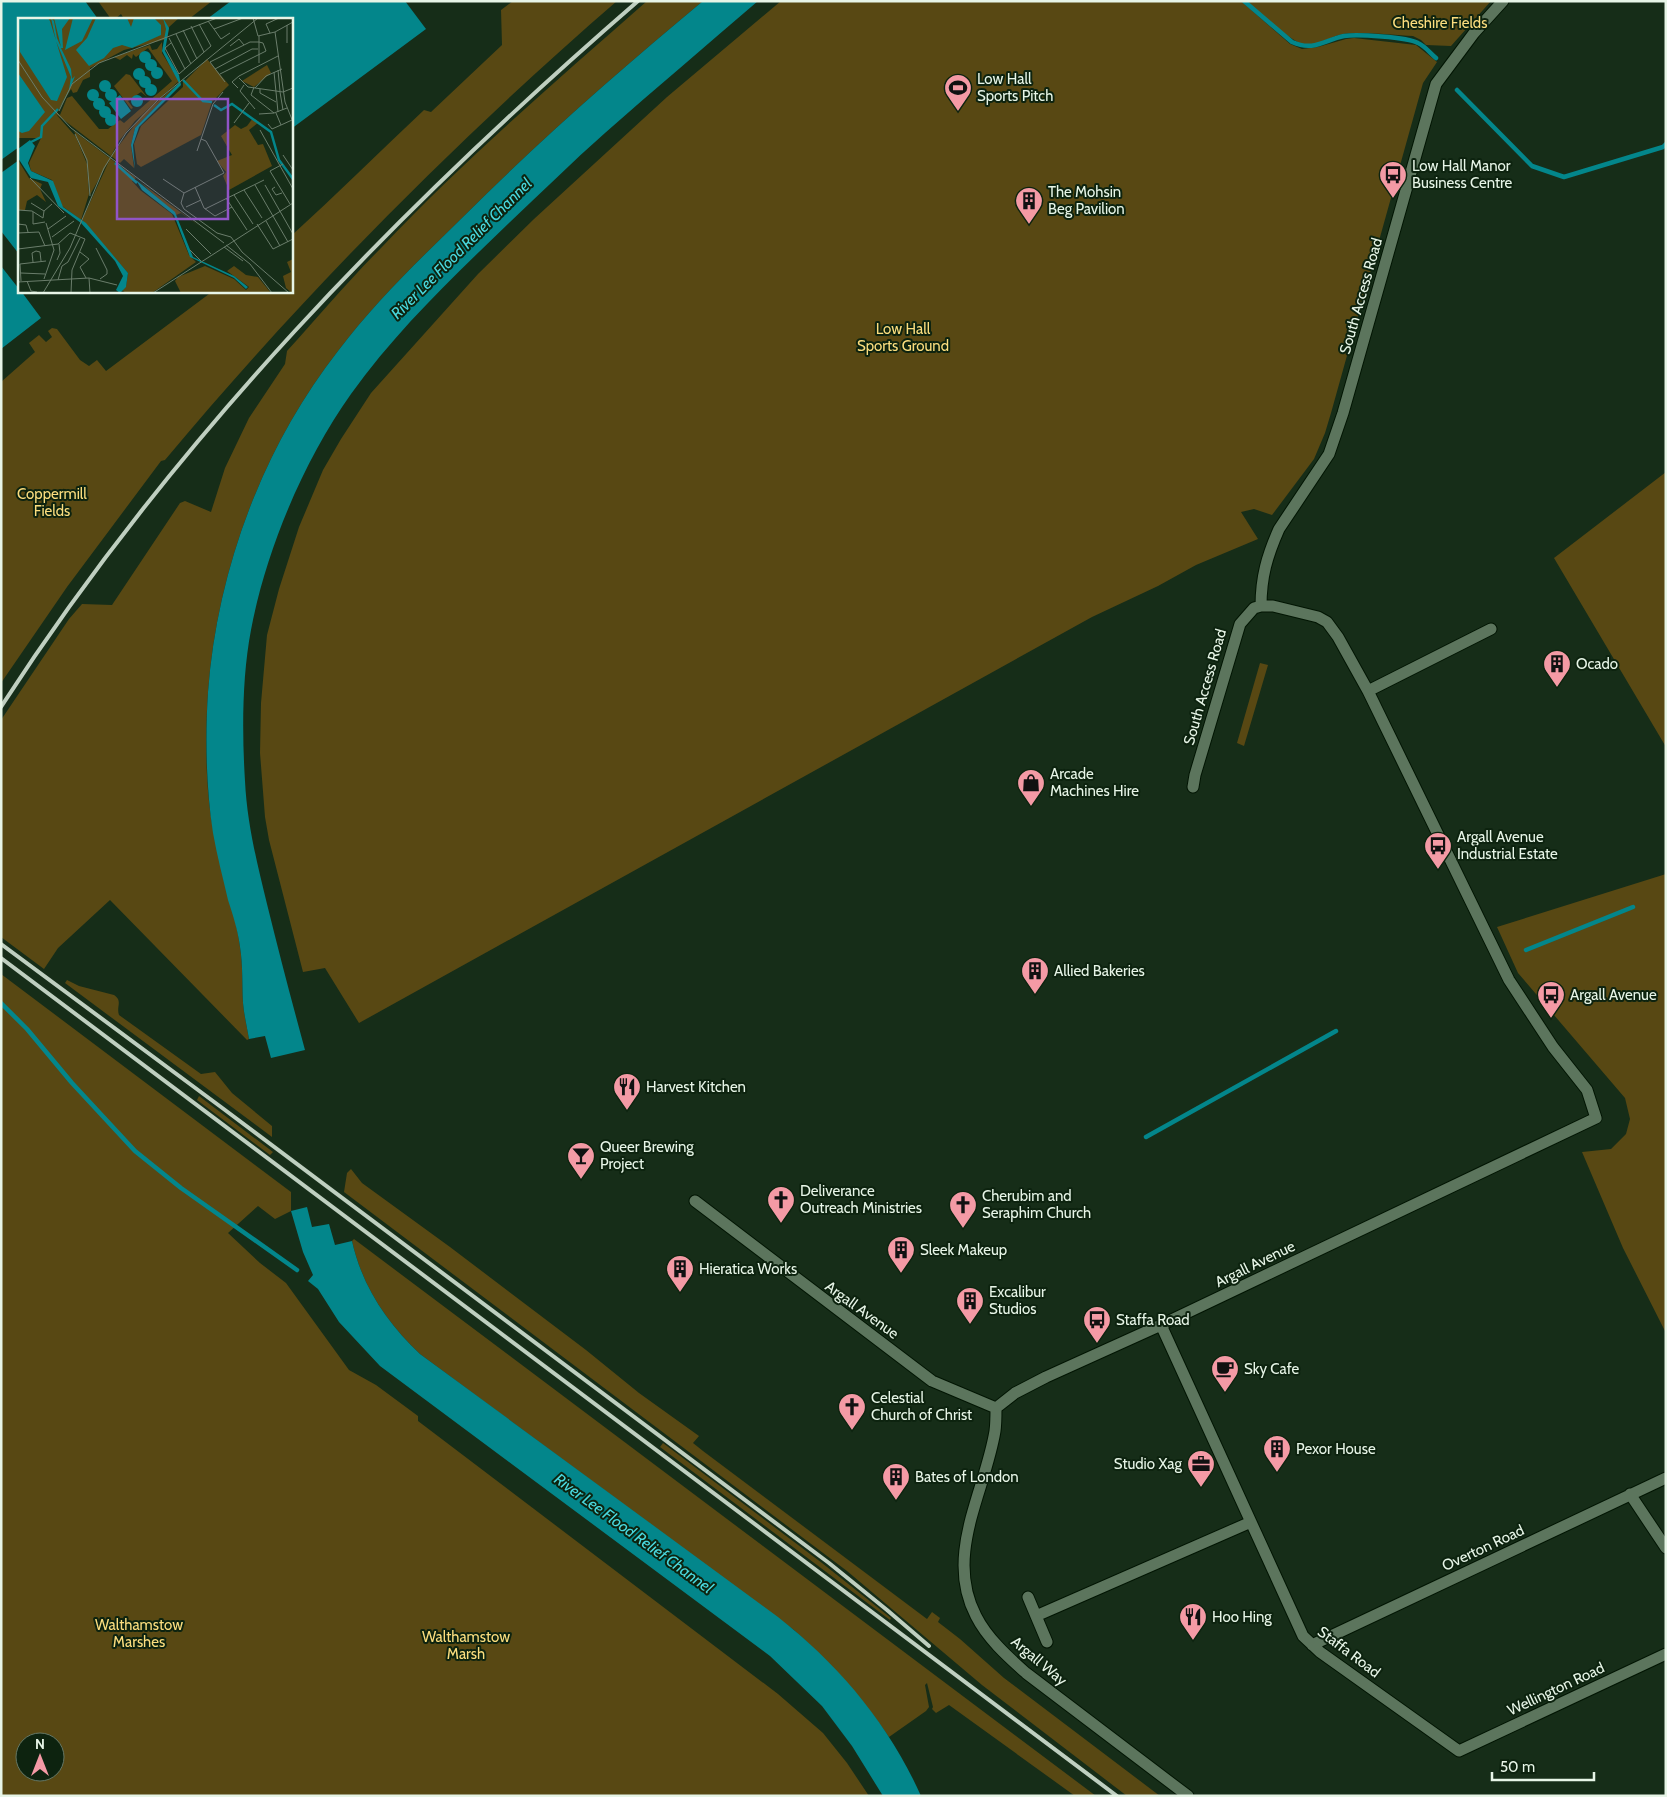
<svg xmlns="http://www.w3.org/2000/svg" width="1667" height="1797" viewBox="0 0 1667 1797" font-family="Cabin,sans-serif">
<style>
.green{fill:#584813;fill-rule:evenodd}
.water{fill:#03868b}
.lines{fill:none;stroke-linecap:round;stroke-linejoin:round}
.stream{stroke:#03868b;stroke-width:4.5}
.minor-casing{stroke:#021503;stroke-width:13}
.minor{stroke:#5c755d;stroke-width:11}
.rail{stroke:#bfcfc0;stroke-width:4}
.labels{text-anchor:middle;stroke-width:4;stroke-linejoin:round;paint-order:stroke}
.park-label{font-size:15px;fill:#fbdd7e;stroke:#0d230f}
.poi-label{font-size:15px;fill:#e7f5e7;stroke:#0d230f;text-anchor:start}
.street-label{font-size:15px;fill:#e7f5e7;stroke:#0d230f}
.water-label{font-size:16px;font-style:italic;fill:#49d8de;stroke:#0d230f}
.inset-river{fill:none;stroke:#03868b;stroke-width:2.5}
.inset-road{fill:none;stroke:#6a7d6b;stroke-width:1}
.view{fill:#9154c7;fill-opacity:0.15;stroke:#9154c7;stroke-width:2.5}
.inset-edge{fill:none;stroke:#e7f5e7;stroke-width:2.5}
</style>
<rect width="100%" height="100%" fill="#162d18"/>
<path class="green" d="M98,1H212L189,19H124L121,14L115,19H111Z
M513,1H617C454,142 303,295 165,460L161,461L67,587L1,683V382L35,352L29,343L39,335L46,342L52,337L48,331L52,328L57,329L80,360L89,366L97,360L106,371L213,291H291V236C336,195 379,152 424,110L431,112L502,45L501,10Z
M647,1H703C620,70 540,140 464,216C420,259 375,302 338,351C263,447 217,570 208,692C205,735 205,791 214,833C221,871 235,909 240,947C243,966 242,985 243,1003C244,1015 247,1027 249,1039L247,1040L110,900L58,948L44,969L1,937V720L69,619L82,604L112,605L180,503L185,501L211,512L225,468L249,418L285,364L287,351C318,317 348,281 381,248C464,160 556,81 647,1Z
M781,1H1241L1290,44L1302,49L1318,47L1346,39L1354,38L1416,45L1437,62L1423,83L1331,413L1325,433L1314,459L1272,515L1254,509L1241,512L1258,539L1196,565L1158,586L1092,617L359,1023L325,968L303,972L269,840L265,817L260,753L261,703L267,635L279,589L299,527L323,470L341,439L371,393L478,274L534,219L667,97Z
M1247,1H1491L1451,46L1426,45L1421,40L1413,36C1393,35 1361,31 1343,34C1330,36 1316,48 1302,44C1288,39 1259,12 1247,1Z
M1666,472V747L1554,558Z
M1260,663L1268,665L1244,746L1237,743Z
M1666,874V1333L1623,1248L1582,1152L1611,1149L1626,1134L1630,1119L1625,1098L1518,973L1497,927Z
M1,974L291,1192V1211L275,1219L258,1206L228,1233L260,1263L286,1283L349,1370L376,1385L418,1416V1421L778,1694L823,1733L847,1763L869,1796H1ZM25,1742H55V1772H25Z
M67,980L79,986L114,995C123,1001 116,1006 119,1015L201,1074L215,1072L232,1093L272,1126V1137L65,983Z
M199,1096L273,1152L270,1155L197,1100Z
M351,1169L362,1183L450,1247L586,1350L639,1393L699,1436L693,1443L703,1451L927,1619L932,1612L940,1618L938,1622L960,1639L1004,1678L1160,1796H1127L982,1685L847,1571L344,1192L347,1173Z
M354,1239L1096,1796H1075L949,1705L936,1713L932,1709L933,1707L927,1683L925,1685L929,1707L926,1711L889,1737C861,1696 831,1663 794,1630L420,1354C387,1323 362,1286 352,1241Z
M663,1443L822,1563L891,1618L890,1620L660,1447Z"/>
<path class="water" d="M1,1H85L98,19H19V147L1,160Z
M231,1H405L426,29L291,129V19H207Z
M703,1H758C707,45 656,88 605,133C572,162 541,193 509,223C453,277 396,331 351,394C304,460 266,550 251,630C242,677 242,733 245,781C247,823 257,863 267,904C279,953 292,1002 305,1050L271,1058L265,1036L249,1039C247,1027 244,1015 243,1003C242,985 243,966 240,947C238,931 233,915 228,900C223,878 217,856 213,833C206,788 205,738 208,692C217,570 263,447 338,351C375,302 420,259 464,216C540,140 620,70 703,1Z
M19,160V254L1,231V173Z
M1,266L19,289V291H21L41,318L1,349Z
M307,1207L312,1227L329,1224L335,1245L352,1241C362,1286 387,1323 420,1354L778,1617C839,1665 889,1724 921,1796H883L852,1746L822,1706L770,1656L380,1366L339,1322L318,1289L308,1281L313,1275L303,1252L291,1211Z"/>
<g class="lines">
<path class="stream" d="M1244,1L1292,42C1314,52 1324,40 1344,36C1357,34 1407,37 1418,43C1425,46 1430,53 1436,58
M1457,90L1532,166L1564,177L1663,147L1666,144
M1526,950L1633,907
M1,1003L27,1029L72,1083L135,1151L181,1188L297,1270
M1146,1137L1336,1031"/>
<defs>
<path id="minor" d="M1261,606C1261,577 1267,556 1279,529L1329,454L1343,413L1436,84L1474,33L1503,1
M1368,691L1491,629
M695,1201L932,1381L996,1408
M1161,1325L1303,1636L1320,1652L1459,1751L1666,1654
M996,1408L1015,1393L1046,1377L1161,1325L1596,1118L1587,1090L1553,1047L1509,980L1368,691L1338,637L1327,622L1318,617L1273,606H1261L1254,608L1240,624L1195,775L1193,787
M996,1408C996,1416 996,1424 995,1431C985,1492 944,1555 976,1616C987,1638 1007,1656 1026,1673L1188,1796
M1630,1494L1666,1548
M1028,1597L1047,1642
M1036,1616L1251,1522
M1312,1645L1666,1478"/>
</defs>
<use href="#minor" class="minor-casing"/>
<use href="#minor" class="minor"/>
<path class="rail" d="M1,707C174,439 398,209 638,1
M1,944L221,1107L829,1563L887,1610L929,1646
M1,958L1117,1796"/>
</g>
<defs>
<symbol id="stadium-pin" viewBox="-11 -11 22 30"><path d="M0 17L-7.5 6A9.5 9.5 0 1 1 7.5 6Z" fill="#f49aa5" stroke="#0d230f"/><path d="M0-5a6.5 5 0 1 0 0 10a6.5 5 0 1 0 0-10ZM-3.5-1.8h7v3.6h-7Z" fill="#111"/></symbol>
<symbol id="bus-pin" viewBox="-11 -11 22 30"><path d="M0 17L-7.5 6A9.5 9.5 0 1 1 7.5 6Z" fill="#f49aa5" stroke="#0d230f"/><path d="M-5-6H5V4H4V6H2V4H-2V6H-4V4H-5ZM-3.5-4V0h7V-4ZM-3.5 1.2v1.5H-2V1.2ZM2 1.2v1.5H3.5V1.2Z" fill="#111"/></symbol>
<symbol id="building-pin" viewBox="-11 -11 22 30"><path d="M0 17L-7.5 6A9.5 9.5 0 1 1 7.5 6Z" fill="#f49aa5" stroke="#0d230f"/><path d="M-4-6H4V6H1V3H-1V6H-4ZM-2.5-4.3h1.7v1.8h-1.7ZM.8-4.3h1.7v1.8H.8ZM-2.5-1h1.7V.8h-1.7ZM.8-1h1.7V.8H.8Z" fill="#111"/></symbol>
<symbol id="shop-pin" viewBox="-11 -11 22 30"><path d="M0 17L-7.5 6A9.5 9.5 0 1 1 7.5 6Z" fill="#f49aa5" stroke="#0d230f"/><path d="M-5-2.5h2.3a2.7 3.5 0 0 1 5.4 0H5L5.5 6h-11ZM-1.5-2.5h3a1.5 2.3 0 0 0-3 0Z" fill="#111"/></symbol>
<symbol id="restaurant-pin" viewBox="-11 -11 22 30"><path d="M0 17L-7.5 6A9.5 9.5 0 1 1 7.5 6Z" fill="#f49aa5" stroke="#0d230f"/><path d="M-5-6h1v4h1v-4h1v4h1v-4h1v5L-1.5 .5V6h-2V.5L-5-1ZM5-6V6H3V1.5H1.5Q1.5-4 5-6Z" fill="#111"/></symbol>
<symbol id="bar-pin" viewBox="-11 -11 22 30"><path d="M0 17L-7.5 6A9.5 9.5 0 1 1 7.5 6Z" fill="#f49aa5" stroke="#0d230f"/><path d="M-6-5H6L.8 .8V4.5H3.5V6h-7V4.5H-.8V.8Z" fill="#111"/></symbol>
<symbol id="church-pin" viewBox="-11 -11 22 30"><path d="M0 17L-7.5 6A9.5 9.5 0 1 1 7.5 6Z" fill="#f49aa5" stroke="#0d230f"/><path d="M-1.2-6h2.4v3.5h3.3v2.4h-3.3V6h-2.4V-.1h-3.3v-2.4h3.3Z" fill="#111"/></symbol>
<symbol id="cafe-pin" viewBox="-11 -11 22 30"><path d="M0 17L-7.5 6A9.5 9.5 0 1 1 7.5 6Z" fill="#f49aa5" stroke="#0d230f"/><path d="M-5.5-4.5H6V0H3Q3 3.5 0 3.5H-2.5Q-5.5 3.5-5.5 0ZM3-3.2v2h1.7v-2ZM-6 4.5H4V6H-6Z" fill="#111"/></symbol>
<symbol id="office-pin" viewBox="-11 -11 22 30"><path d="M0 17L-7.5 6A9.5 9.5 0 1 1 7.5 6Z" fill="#f49aa5" stroke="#0d230f"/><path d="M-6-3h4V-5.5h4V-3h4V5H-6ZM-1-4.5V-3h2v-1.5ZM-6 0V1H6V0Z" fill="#111"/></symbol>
</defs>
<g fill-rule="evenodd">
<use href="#stadium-pin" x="942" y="72" width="32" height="43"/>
<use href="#bus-pin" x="1377" y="159" width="32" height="43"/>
<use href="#building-pin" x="1013" y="185" width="32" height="43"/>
<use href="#building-pin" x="1541" y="648" width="32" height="43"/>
<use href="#shop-pin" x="1015" y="767" width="32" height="43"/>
<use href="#bus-pin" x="1422" y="830" width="32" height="43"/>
<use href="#building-pin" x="1019" y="955" width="32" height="43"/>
<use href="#bus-pin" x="1535" y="979" width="32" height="43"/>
<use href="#restaurant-pin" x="611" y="1071" width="32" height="43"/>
<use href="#bar-pin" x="565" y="1140" width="32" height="43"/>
<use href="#church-pin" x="765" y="1184" width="32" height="43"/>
<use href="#church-pin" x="947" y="1189" width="32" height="43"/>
<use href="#building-pin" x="885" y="1234" width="32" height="43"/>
<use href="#building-pin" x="664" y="1253" width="32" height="43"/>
<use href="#building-pin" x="954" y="1285" width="32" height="43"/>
<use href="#bus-pin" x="1081" y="1304" width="32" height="43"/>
<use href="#cafe-pin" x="1209" y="1353" width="32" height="43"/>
<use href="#church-pin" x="836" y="1391" width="32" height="43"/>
<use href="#building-pin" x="1261" y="1433" width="32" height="43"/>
<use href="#office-pin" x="1185" y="1448" width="32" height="43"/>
<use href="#building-pin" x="880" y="1461" width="32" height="43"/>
<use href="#restaurant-pin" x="1177" y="1601" width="32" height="43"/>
</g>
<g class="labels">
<g class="park-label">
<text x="1440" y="28">Cheshire Fields</text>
<text x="903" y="334">Low Hall<tspan x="903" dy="17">Sports Ground</tspan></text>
<text x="52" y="499">Coppermill<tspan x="52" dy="17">Fields</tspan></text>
<text x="139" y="1630">Walthamstow<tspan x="139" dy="17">Marshes</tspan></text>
<text x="466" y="1642">Walthamstow<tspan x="466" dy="17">Marsh</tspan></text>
</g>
<g class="poi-label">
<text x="977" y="84">Low Hall<tspan x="977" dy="17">Sports Pitch</tspan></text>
<text x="1412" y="171">Low Hall Manor<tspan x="1412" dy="17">Business Centre</tspan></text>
<text x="1048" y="197">The Mohsin<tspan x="1048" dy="17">Beg Pavilion</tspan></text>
<text x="1576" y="669">Ocado</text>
<text x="1050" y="779">Arcade<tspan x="1050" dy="17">Machines Hire</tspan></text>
<text x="1457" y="842">Argall Avenue<tspan x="1457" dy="17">Industrial Estate</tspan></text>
<text x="1054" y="976">Allied Bakeries</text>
<text x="1570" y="1000">Argall Avenue</text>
<text x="646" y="1092">Harvest Kitchen</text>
<text x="600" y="1152">Queer Brewing<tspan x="600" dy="17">Project</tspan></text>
<text x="800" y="1196">Deliverance<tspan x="800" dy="17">Outreach Ministries</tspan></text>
<text x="982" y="1201">Cherubim and<tspan x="982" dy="17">Seraphim Church</tspan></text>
<text x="920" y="1255">Sleek Makeup</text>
<text x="699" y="1274">Hieratica Works</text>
<text x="989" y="1297">Excalibur<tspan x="989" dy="17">Studios</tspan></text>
<text x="1116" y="1325">Staffa Road</text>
<text x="1244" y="1374">Sky Cafe</text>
<text x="871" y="1403">Celestial<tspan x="871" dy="17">Church of Christ</tspan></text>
<text x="1296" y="1454">Pexor House</text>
<text x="1182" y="1469" text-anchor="end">Studio Xag</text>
<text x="915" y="1482">Bates of London</text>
<text x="1212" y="1622">Hoo Hing</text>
</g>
<g class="street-label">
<text transform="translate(1361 296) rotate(-74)" y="5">South Access Road</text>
<text transform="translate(1205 687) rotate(-74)" y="5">South Access Road</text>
<text transform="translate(1255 1264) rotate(-26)" y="5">Argall Avenue</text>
<text transform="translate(862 1310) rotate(36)" y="5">Argall Avenue</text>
<text transform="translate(1483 1548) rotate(-25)" y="5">Overton Road</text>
<text transform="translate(1349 1652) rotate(37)" y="5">Staffa Road</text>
<text transform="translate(1039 1661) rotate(40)" y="5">Argall Way</text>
<text transform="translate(1556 1689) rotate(-25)" y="5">Wellington Road</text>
</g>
<g class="water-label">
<text transform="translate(461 248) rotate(-45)" y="6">River Lee Flood Relief Channel</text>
<text transform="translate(634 1533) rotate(36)" y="6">River Lee Flood Relief Channel</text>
</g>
</g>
<g transform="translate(18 18)">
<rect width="275" height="275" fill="#162d18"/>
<path d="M0,0H161L151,9L149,21L106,32L72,50V59L65,62L59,74L55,75L53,71L39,95L42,97L49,80L54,78L81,111H90L102,102L106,105L154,63L130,30L118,39L115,36L114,41L109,37L102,42L96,39L132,27L134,32L139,31L144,24V35L161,63L117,103L101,123L93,138L124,97L161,65L117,110L113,127L116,150L106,141L102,145L38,96L58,119L69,146L71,176L63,202L44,188L34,162L13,153L11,145L23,120H0ZM189,41L211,67L194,84L183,117L123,149L119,146L116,126L123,108L165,69V61L166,64ZM249,47L253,55L236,69L224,63ZM108,56L112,57L129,79L123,74L110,83L115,90L113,91L96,68ZM235,100L241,104L231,112L240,127L245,126L254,148L211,172L205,158L208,154L199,143L214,137L203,118L217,107L223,111L229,108ZM56,113L118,160L114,163L122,172L154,196L171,237L178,244L134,275H108L104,272L108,268L110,255L64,202L92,141L72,177L69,144ZM0,142L11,160L24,166L22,171L28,184L19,177L9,183L7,192H0ZM122,164L184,210L163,195L158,197ZM275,241V275H274L268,270L265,258L273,254L269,244ZM187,248L216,261L228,272L231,269L209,253L216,248L228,257L240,259L253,275H163L157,263L160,259Z" fill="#584813"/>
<path d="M0,0H30L32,3L49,59L39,83L33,82L2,34ZM33,0L36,3L39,20L43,29L36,0H52L44,11L45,30H43L53,51L54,61L57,58L51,73L39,94L51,72L53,59L38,23ZM55,0H75L64,23L47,32ZM78,0H109L113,9L116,0L137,1L143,7V17L114,30L104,27L95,30L86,40L71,48L58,32L69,20ZM145,0L151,10L147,33L161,57L163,67L121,109L115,127L117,151L113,127L117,110L161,65L144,33L148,11ZM121 39a6 6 0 1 1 12 0a6 6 0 1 1-12 0ZM127 47a6 6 0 1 1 12 0a6 6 0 1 1-12 0ZM133 55a6 6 0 1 1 12 0a6 6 0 1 1-12 0ZM115 56a6 6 0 1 1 12 0a6 6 0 1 1-12 0ZM0,55L27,94L11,113L4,115L0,113ZM121 64a6 6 0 1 1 12 0a6 6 0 1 1-12 0ZM81 68a6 6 0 1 1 12 0a6 6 0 1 1-12 0ZM127 72a6 6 0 1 1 12 0a6 6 0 1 1-12 0ZM87 77a6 6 0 1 1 12 0a6 6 0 1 1-12 0ZM69 77a6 6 0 1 1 12 0a6 6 0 1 1-12 0ZM113 83a6 6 0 1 1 12 0a6 6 0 1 1-12 0ZM102,77L113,93L103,101L91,85ZM75 86a6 6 0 1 1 12 0a6 6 0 1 1-12 0ZM81 94a6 6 0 1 1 12 0a6 6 0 1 1-12 0ZM87 102a6 6 0 1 1 12 0a6 6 0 1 1-12 0ZM12,122L17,128L10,145L13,153L35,163L45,189L68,205L110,255L108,269L102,275L98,272L105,258L97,243L63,205L40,188L30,164L13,160L0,140V131ZM118,162L157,194L175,239L216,258L230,269L228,271L216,260L172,239L156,197L124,172Z" fill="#03868b"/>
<path class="inset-river" d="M165,62L185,83L194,84M196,87L203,92L214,86L253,114L261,142L275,161M11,125L23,119L24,108L40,91M97,145L119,165"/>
<path class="inset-road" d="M235,0L240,18L257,14M190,3L196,11L225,0M269,7V25M173,8L186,34M196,11L203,21L212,15M165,12L179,41M257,14L275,4M257,14L267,84L275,104M252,15L248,6L261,0M158,16L173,46M241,18V45M151,20L167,51M153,25L147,30L161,56L193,28L181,6M212,28L221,21L226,27M0,42L24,79L53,110L206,225M192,44L232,24H241M192,44L207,64M197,51L234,31H240M260,52L262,73M256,54L260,94M202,56L248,33L245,25L241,24M221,60L230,69L265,74L275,70M226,67L222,73L237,91M236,69L233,77L256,95L269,90M220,70L214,64L221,58L260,38M237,70L248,58L264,51M242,71V75L258,84M262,74L265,92M41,93L54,66L81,45L199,0M258,95L263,107L274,102M241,96L256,95M216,105L231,85M250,106L254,111L263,107M242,112L275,171M57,116L69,142L72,178M179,133L195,86L205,74M265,137L275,152M265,146L252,153L272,186M12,160L46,195M145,161L166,175M237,167L270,224M247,167L275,216M177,169L186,190L197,198L214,189M257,169L254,171L258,177L264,175M226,172L244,200M166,175L163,185L166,191L199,215L213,219L224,234L271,275M166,175L206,155L188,123L183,121M216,177L235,206M208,180L229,212M13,185L26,193M168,189L183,182M187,191L246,162M0,192L14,193L25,200M15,194V206L27,204M25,200L26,193L34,186M248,203L262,228M0,206L8,207L10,214M239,206L255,231L275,221M30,211L48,198M168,211L193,236M0,215L21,214L27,228M34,219L56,203M208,227L232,246L254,275M206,229L225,243M78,230L89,252V256L82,261M0,231L40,226L52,215L67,221L54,252L53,275M172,232L183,243M62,234L71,241L62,249L68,260M39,242L42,235L41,226M15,244L14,235L18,233L22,234L23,243M3,255L27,256M71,260L72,275M26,261L36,232L28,205M40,262L44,248L50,244L62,220M3,263L2,246L28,243M9,263L13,273L19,274M0,264L71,260L99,267M25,275L52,230L86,150L108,115L141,81L240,0M135,275L275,185"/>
<path class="view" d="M99,81H210V201H99Z"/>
<rect width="275" height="275" class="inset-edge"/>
</g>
<rect width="1667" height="1797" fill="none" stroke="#e7f5e7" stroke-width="5"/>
<g transform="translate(40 1757)"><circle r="24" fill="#0d230f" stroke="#647765"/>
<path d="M0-4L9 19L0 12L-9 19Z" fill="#f49aa5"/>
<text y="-8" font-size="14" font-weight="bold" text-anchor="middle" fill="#e7f5e7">N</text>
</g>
<path d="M1492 1772v8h102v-8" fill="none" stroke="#e7f5e7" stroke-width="2.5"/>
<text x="1500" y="1772" font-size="15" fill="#e7f5e7" stroke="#0d230f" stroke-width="4" paint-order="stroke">50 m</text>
</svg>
